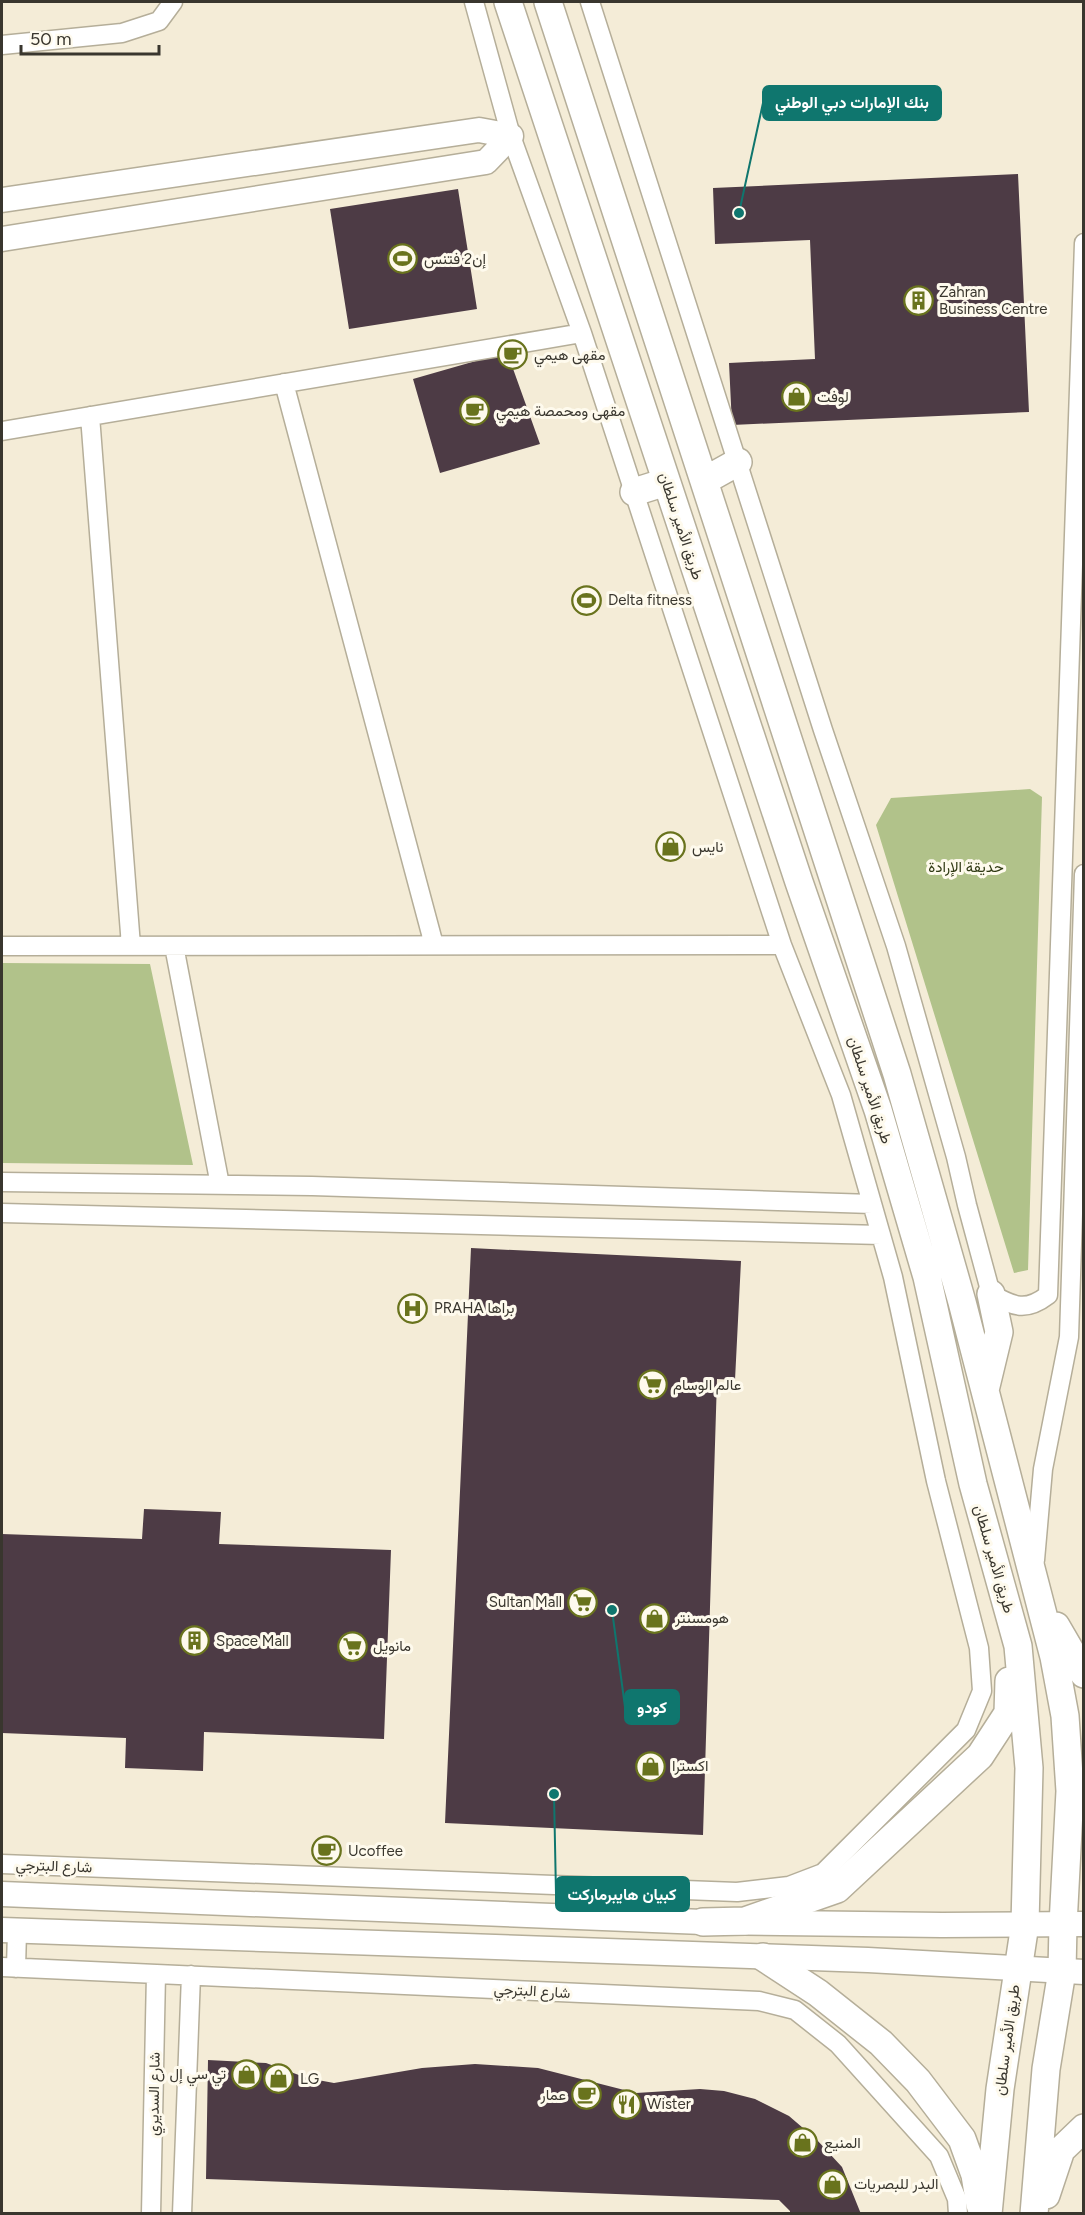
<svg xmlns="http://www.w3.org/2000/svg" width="1085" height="2215" viewBox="0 0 1085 2215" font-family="Figtree,Vazirmatn,sans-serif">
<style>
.green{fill:#b1c28a}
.building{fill:#4d3b45}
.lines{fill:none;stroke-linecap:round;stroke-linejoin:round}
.street-casing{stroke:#b5ae99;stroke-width:21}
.secondary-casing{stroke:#b5ae99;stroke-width:27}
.primary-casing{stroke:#b5ae99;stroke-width:30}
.street{stroke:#fff;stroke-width:18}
.secondary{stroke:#fff;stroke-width:24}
.primary{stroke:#fff;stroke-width:27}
.labels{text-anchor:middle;stroke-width:6;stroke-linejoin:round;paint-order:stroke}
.poi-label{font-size:15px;fill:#39362e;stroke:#fefaed;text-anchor:start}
.street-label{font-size:15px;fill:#39362e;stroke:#fefaed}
.park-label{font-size:15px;fill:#303a14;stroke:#fefaed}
.leader{fill:none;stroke:#0f766e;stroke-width:2}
.callout-dot{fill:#0f766e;stroke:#fefaed;stroke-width:2}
.callout{fill:#0f766e;stroke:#0f766e;stroke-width:2}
.callout-label{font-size:16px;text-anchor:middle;font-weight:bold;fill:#fff}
</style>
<rect width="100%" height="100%" fill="#f4ecd7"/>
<path class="green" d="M1030,789L1042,797L1028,1270L1014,1273L876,825L891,798Z
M2,963L150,964L193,1165L2,1163Z"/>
<path class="building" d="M1018,174L1029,412L732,425L729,363L815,359L810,240L715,244L713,188Z
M458,189L477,309L349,329L330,209Z
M507,352L540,444L440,473L413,379Z
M471,1248L741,1261L735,1380L717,1379L703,1835L445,1823Z
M144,1509L221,1512L219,1544L391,1550L384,1739L204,1732L203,1771L125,1768L126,1738L2,1733V1534L142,1539Z
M208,2060L266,2063L307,2078L334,2083L422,2068L475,2064L538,2068L636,2093L700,2089L724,2091L755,2099L789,2116L817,2140L842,2167L861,2214H790V2211L779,2200L206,2179Z"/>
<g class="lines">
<defs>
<path id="street" d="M590,2L823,730L896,946L956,1157L967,1205L991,1294C1014,1307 1026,1312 1048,1295L1084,243
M2,45L122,33L159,21L173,2
M284,383L434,945
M90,416L131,946
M2,431L582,333
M2,946L782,945
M174,946L220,1185
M2,1182L312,1186L872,1204
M2,1213L881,1235
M1035,1560L1043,1469L1069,1337L1084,874
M2,1864L737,1892L789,1886L823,1873L966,1730L982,1691L979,1648L936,1481L893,1277L841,1095L782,945L582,333L511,136L474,2
M2,1967L759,2001L795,2010L838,2044L939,2156L957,2199L958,2214
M16,1968L17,1931
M151,2214L156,1974
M182,2214L191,1975"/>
<path id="secondary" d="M2,200L479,130L511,136
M2,239L486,162L511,136
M2,1894L703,1922L942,1925L1084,1924
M2,1930L868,1960L1084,1972"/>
<path id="primary" d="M508,2L799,882L878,1110L927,1277L973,1484L1018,1646L1029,1768L1025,1924L1000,2089L988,2214
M548,2L897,1074L962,1302L1054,1657L1065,1716L1070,1791L1063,1925L1062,1971L1046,2069L1034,2214
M704,481L738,462
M634,492L666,482
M986,1386L999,1332L991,1294
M1056,1626L1084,1674
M703,1922L745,1921L837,1889L980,1756L1008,1713L1009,1681
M763,1957L818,1993L881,2043L918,2081L962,2139L975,2175L980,2205
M1046,2195L1061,2150L1084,2128"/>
</defs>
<use href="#street" class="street-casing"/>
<use href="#secondary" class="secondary-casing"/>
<use href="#primary" class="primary-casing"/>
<use href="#street" class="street"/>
<use href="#secondary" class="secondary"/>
<use href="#primary" class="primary"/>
</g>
<defs>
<symbol id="stadium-ring" viewBox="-11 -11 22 22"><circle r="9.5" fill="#fefaed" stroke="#69731d" stroke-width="1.5"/><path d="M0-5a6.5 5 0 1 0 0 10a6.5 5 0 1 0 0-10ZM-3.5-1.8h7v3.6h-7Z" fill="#69731d"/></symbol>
<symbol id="building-ring" viewBox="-11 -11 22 22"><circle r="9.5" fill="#fefaed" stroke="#69731d" stroke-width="1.5"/><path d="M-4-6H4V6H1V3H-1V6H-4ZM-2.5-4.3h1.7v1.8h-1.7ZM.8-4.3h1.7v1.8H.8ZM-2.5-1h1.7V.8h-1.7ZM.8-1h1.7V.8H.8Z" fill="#69731d"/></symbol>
<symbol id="cafe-ring" viewBox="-11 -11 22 22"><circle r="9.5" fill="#fefaed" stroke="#69731d" stroke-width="1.5"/><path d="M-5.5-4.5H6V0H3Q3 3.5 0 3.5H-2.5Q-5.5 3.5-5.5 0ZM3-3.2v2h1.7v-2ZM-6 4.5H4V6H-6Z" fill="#69731d"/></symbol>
<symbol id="shop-ring" viewBox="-11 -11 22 22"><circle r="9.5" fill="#fefaed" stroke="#69731d" stroke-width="1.5"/><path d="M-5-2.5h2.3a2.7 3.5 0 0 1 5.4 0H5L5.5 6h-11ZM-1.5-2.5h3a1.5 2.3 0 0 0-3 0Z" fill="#69731d"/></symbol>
<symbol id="hospital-ring" viewBox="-11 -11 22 22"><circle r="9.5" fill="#fefaed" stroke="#69731d" stroke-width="1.5"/><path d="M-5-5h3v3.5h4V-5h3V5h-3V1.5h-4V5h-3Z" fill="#69731d"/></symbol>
<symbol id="supermarket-ring" viewBox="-11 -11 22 22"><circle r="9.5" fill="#fefaed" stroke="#69731d" stroke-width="1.5"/><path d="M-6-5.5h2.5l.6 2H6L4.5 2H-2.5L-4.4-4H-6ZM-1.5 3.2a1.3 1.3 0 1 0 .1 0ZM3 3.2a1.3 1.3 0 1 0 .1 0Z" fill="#69731d"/></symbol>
<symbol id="restaurant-ring" viewBox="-11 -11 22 22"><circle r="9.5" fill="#fefaed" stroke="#69731d" stroke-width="1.5"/><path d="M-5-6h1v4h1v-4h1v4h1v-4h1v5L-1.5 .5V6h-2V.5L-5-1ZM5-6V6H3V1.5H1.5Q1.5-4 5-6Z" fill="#69731d"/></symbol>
</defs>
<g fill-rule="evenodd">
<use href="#stadium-ring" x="386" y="242" width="33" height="33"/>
<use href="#building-ring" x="902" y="284" width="33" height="33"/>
<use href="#cafe-ring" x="496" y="338" width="33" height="33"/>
<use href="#shop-ring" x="780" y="380" width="33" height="33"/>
<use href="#cafe-ring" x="458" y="394" width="33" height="33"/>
<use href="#stadium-ring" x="570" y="584" width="33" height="33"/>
<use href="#shop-ring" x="654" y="830" width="33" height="33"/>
<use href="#hospital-ring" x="396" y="1292" width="33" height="33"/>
<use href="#supermarket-ring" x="636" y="1368" width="33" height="33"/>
<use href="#supermarket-ring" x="566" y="1586" width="33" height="33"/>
<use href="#shop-ring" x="638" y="1602" width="33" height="33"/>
<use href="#building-ring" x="178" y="1624" width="33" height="33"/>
<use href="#supermarket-ring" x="336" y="1630" width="33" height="33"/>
<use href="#shop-ring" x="634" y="1750" width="33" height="33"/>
<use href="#cafe-ring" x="310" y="1834" width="33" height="33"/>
<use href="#shop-ring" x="230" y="2058" width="33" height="33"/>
<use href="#shop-ring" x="262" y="2062" width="33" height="33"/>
<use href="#cafe-ring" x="570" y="2078" width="33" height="33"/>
<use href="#restaurant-ring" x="610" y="2088" width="33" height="33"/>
<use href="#shop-ring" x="786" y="2126" width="33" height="33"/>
<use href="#shop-ring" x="816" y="2168" width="33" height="33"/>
</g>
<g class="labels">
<g class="poi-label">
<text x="424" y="264">إن2 فتنس</text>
<text x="939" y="297">Zahran<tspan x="939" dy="17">Business Centre</tspan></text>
<text x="534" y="360">مقهى هيمي</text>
<text x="817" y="402">لوفت</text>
<text x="496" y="416">مقهى ومحمصة هيمي</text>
<text x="608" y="605">Delta fitness</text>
<text x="692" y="852">نايس</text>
<text x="434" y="1313">PRAHA براها</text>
<text x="673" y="1390">عالم الوسام</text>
<text x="562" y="1607" text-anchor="end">Sultan Mall</text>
<text x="675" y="1623">هومسنتر</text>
<text x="216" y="1646">Space Mall</text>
<text x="373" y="1651">مانويل</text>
<text x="672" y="1771">اكسترا</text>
<text x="348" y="1856">Ucoffee</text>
<text x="226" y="2079" text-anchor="end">تي سي إل</text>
<text x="300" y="2084">LG</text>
<text x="566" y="2100" text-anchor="end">عمار</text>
<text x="647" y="2109">Wister</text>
<text x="824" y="2148">المنيع</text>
<text x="854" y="2189">البدر للبصريات</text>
</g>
<g class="street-label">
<text transform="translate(681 526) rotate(72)" y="5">طريق الأمير سلطان</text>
<text transform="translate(870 1090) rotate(72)" y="5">طريق الأمير سلطان</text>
<text transform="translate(994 1559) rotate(74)" y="5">طريق الأمير سلطان</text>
<text transform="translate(54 1866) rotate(2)" y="5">شارع البترجي</text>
<text transform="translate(532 1991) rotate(3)" y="5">شارع البترجي</text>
<text transform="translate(1007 2040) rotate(-82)" y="5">طريق الأمير سلطان</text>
<text transform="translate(154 2094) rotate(-89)" y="5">شارع السديري</text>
</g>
<g class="park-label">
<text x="966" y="872">حديقة الإرادة</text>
</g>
</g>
<path class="leader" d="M739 213L763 103M612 1610L625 1707M554 1794L556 1894"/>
<g class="callout-dot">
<circle cx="739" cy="213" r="6"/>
<circle cx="612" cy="1610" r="6"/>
<circle cx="554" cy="1794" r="6"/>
</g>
<g class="callout">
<rect x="763" y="86" width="178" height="34" rx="6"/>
<rect x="625" y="1690" width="54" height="34" rx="6"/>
<rect x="556" y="1877" width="133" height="34" rx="6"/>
</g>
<g class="callout-label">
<text x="852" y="108">بنك الإمارات دبي الوطني</text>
<text x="652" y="1713">كودو</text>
<text x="622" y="1900">كبيان هايبرماركت</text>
</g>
<rect width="1085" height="2215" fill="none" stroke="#39362e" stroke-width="6"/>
<path d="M21 45v9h138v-9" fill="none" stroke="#39362e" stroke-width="3"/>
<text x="30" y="45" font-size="18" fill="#39362e" stroke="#fefaed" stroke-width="4.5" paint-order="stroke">50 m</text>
</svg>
